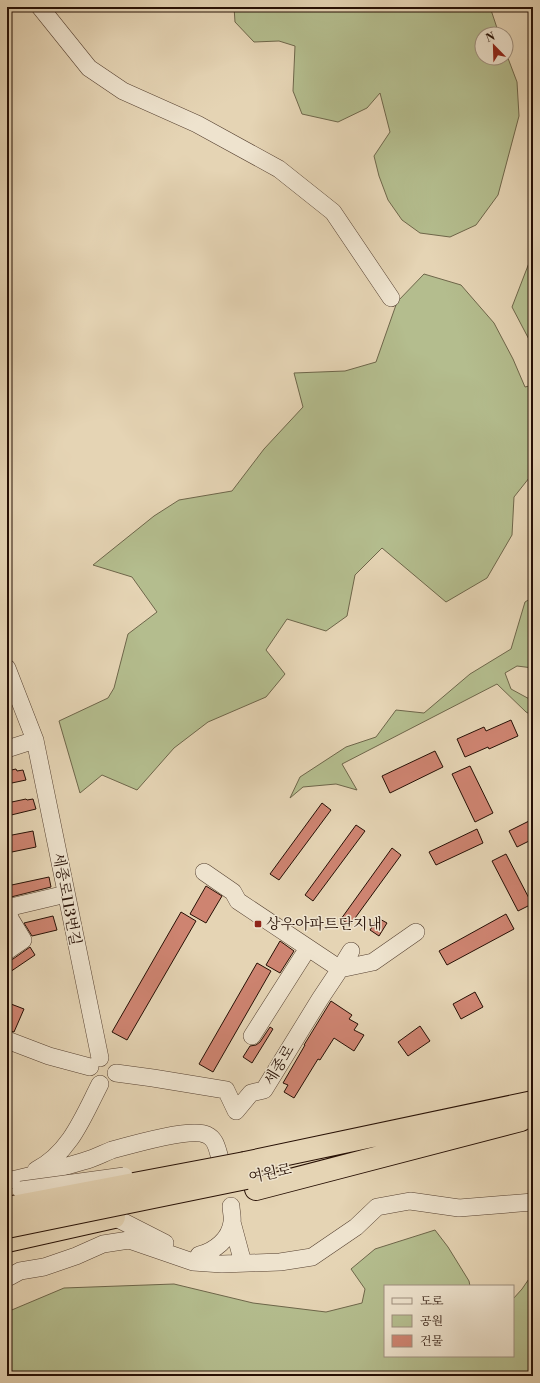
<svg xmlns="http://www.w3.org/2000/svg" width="540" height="1383" viewBox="0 0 540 1383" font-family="'Libre Bodoni','Noto Serif KR',serif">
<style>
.green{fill:#b4bd8e;stroke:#6e664a}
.building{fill:#ce8471;stroke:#271005}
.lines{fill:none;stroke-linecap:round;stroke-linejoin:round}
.minor-casing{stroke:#564131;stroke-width:18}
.highway-casing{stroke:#271005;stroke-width:24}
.minor{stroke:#eee3ce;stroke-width:17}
.highway{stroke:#e5d4b4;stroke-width:22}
.minor-bridge-casing{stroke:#564131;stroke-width:18;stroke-linecap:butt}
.highway-bridge-casing{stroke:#271005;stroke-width:24;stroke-linecap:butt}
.minor-bridge{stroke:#eee3ce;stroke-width:17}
.highway-bridge{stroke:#e5d4b4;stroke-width:22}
.poi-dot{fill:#8f2418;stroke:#eee3ce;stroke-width:1.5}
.labels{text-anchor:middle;stroke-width:3;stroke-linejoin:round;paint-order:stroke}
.street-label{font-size:15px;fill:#271005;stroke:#eee3ce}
.poi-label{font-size:15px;fill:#271005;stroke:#eee3ce;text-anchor:start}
</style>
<rect width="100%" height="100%" fill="#e5d4b4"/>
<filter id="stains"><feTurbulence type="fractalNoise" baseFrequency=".005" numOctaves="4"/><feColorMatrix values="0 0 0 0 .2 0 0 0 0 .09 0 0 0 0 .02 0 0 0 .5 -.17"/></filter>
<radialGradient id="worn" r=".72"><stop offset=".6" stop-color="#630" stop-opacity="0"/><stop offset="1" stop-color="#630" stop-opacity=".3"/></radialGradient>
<path class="green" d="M234,7H490L499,34H482V58H506V53L517,82L519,116L498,195L476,225L450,237L420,233L402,220L388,200L379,176L374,156L390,132L380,93L367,108L338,122L302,114L293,91L295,46L279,41L254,42L235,22Z
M533,261V347L512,307L529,263Z
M424,274L461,285L494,323L513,359L525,387L533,385V473L514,497L512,535L487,578L446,602L382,548L355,575L347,616L326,631L287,619L266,650L285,674L266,697L208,722L174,748L137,790L102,775L80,793L59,721L108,698L114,688L128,634L157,612L132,577L93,565L154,516L179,500L232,491L264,449L303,407L294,373L345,371L376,362L397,302Z
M533,597V668L517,666L505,673L511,689L533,701V716L526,712L497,684L342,764L357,790L336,784L303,787L290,798L300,777L346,747L376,737L396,710L424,713L470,674L511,649L525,602Z
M435,1230L448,1247L469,1281L470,1286H385V1356H513V1299L522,1289L533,1273V1376H7V1312L64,1288L174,1284L253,1303L326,1312L362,1303L365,1289L351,1269L375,1249Z"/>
<path class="building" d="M511,720L518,736L489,749L488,747L465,757L457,739L484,727L486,731Z
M435,751L443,767L390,793L382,776Z
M470,766L493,813L475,822L452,774Z
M16,769L17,771L23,770L26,780L7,784V771Z
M26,799L27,800L33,799L36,809L7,816V803Z
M322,803L331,810L279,880L270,874Z
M533,819V839L517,847L509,831Z
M356,825L365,831L313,901L305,895Z
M477,829L483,843L436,865L429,852Z
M33,831L36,847L7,853V836Z
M392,848L401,855L350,925L341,919Z
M506,854L532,904L518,911L492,861Z
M49,877L51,887L7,898V886Z
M206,886L222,896L206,923L190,914Z
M181,912L196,921L127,1040L112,1032Z
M506,914L514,929L447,965L439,951Z
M53,916L57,930L32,936L24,923Z
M378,918L387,923L379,936L370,930Z
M280,941L294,951L280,973L266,965Z
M30,947L35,955L7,974V961L13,959Z
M257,963L271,971L213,1072L199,1064Z
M475,992L483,1007L461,1019L453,1004Z
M331,1001L352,1015L349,1019L358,1024L354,1030L364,1035L354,1051L334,1038L320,1060L318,1059L294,1098L284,1092L288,1085L283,1083L305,1045H304Z
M11,1004L24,1009L14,1032L7,1030V1014Z
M420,1026L430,1041L408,1056L398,1042Z
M270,1027L273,1029L252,1063L243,1057L250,1046L256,1045L260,1042Z"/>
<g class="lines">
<defs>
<path id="minor" d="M40,7L89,68L123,91L197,124L279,169L333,212L391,298
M7,668L35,740L100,1058
M7,749L35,740
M204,872L233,892L238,901L340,969L351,951
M7,908L66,894
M7,911L11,920L23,940L7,951
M252,1036L308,948
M7,1040L49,1056L90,1067
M116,1073L153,1078L226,1090L236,1111L251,1093L264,1090L320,999L340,969L373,962L416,932
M36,1170C70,1153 84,1115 100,1084
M7,1181C33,1175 58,1169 84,1161C93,1159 102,1154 112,1150C130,1145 192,1127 207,1135C216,1139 217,1149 220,1158
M114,1217L165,1243
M232,1222L243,1263
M199,1255C215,1251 230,1239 232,1222C233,1217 231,1211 231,1206
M9,1277L20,1271L44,1267L76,1256L103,1244L129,1240L193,1262L222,1264L280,1262L312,1257L356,1227L377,1207L410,1201L459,1208L533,1202"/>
<path id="highway" d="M245,1163L533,1102
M256,1189L521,1120
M7,1241L114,1217"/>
</defs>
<use href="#minor" class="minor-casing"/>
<use href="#highway" class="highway-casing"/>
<use href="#minor" class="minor"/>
<use href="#highway" class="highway"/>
<defs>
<path id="minor-bridge" d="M21,1190L124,1176"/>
<path id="highway-bridge" d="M7,1208L245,1163
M7,1227L246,1178"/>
</defs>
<use href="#minor-bridge" class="minor-bridge-casing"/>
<use href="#highway-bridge" class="highway-bridge-casing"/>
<use href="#minor-bridge" class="minor-bridge"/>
<use href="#highway-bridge" class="highway-bridge"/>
</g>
<rect class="poi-dot" x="254" y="920" width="8" height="8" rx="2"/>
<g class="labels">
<g class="street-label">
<text transform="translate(67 899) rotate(79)" y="5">세종로113번길</text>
<text transform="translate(279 1065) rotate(-59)" y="5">세종로</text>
<text transform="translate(270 1173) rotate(-12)" y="5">여원로</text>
</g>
<g class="poi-label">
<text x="266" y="929">상우아파트단지내</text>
</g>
</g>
<rect width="540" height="1383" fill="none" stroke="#e5d4b4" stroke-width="24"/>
<rect x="8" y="8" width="524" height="1367" fill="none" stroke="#271005" stroke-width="2"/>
<rect x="12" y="12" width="516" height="1359" fill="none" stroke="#271005"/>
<rect x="384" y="1285" width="130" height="72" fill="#eee3ce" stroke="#9e8f7e"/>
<rect x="392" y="1298" width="20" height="6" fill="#eee3ce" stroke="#9e8f7e"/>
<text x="420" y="1305" font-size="12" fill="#271005">도로</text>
<rect x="392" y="1315" width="20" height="12" fill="#b4bd8e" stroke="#9e8f7e"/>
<text x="420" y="1325" font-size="12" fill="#271005">공원</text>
<rect x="392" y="1335" width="20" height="12" fill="#ce8471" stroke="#9e8f7e"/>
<text x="420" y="1345" font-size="12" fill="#271005">건물</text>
<g transform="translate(494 46) rotate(337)"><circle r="19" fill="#eee3ce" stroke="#9e8f7e"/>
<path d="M0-3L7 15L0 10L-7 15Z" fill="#8f2418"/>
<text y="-6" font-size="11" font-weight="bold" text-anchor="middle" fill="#271005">N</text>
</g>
<rect width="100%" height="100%" filter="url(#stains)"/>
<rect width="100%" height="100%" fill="url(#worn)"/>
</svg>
